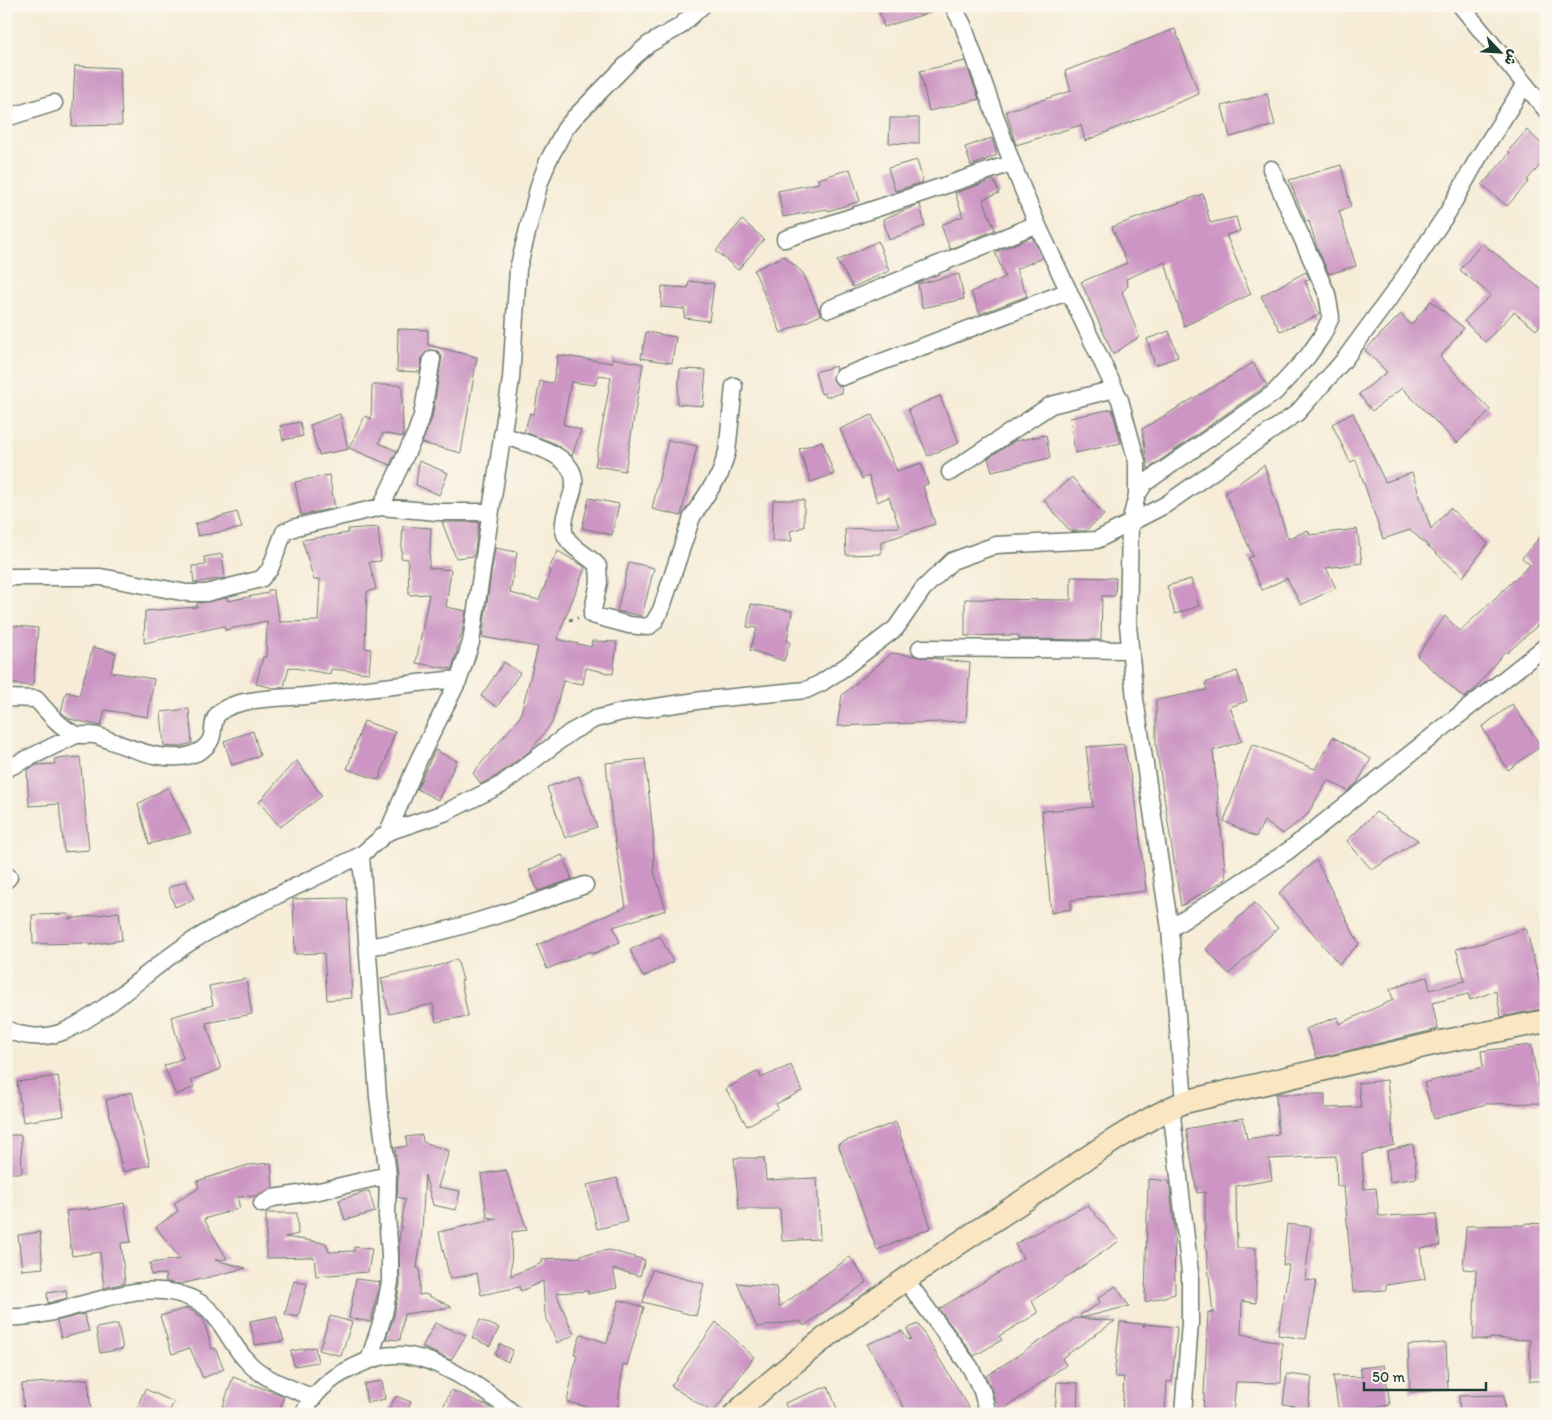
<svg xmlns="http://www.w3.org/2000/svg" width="1552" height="1420" viewBox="0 0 1552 1420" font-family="Itim,'Playpen Sans Arabic',sans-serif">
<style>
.building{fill:#cc95c3}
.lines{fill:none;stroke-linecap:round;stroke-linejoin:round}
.street-casing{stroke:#6a7a6d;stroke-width:19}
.secondary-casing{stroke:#6a7a6d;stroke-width:25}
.path{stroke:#6a7a6d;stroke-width:3;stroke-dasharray:4 4;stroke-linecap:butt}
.street{stroke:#fff;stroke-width:16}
.secondary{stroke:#fbe6c4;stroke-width:22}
</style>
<rect width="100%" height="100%" fill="#fbf7ec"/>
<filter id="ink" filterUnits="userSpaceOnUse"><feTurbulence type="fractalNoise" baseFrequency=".02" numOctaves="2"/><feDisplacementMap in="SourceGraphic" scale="10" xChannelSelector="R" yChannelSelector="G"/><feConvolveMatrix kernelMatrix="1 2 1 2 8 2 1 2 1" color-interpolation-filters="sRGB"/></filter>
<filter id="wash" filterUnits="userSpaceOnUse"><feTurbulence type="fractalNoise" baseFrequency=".0096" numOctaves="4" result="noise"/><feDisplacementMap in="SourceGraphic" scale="20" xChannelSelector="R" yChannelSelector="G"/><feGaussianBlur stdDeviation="1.12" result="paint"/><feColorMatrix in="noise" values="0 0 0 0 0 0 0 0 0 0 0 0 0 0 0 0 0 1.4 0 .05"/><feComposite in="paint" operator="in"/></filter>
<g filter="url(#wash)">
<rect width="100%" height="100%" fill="#f6ecd7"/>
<g id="blocks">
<path class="building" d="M878,6H940L941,9L884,27Z
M1175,29L1199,94L1085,141L1081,125L1016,145L1006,111L1071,91L1065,71Z
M965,61L979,99L929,111L920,71Z
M75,66L120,68L122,125L72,126Z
M1267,94L1275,125L1230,137L1222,106Z
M890,118H919V144L889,143Z
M1527,130L1546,148V159L1527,180L1529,181L1507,206L1482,185L1510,153L1508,151Z
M992,138L997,155L971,166L965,147Z
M917,160L923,182L895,191L888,168Z
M1341,165L1351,207L1339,211L1356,266L1329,274L1318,250L1309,221L1306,222L1289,180Z
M850,169L860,201L828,211L827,209L783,217L778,191L819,183L818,179Z
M994,180L999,193L983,199L995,230L950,249L941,225L963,216L955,193Z
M1203,194L1210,223L1236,217L1240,231L1226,235L1251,294L1184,326L1165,262L1126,279L1128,286L1122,292L1139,337L1113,354L1081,282L1127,263L1112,227Z
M920,204L925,226L889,240L883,219Z
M742,220L764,239L738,270L716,251Z
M1032,237L1042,258L1016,269L1027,296L980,314L971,292L1005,277L995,252Z
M878,241L889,271L853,287L837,261Z
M1482,243L1546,293V319L1536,330L1514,312L1485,342L1464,321L1491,295L1460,270Z
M784,256L803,273L821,315L781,333L754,270Z
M1306,272L1310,280L1305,281L1319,315L1280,331L1261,296Z
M959,274L964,299L922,308L918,284Z
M689,281L714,284L709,321L684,318L685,309L661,307L662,286L688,288Z
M1431,301L1464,328L1440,357L1490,410L1457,443L1402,388L1372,411L1359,394L1387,372L1365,350L1401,314L1411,325Z
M398,329L428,330V345L477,357L461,453L422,443L432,418L442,356L438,351L429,350L422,357L420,372L397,371Z
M1169,331L1178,357L1155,365L1147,339Z
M646,332L676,337L672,363L641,358Z
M558,355L612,363V358L643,364L625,471L595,466L611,377L599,375L595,385L571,382L563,424L581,430L572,456L554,443L524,432L530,413L534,414L540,381L553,383Z
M1253,363L1267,385L1148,469L1142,429Z
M836,366L833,380L841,387L842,393L826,397L824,393L821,394L815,372Z
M680,369L706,370L703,406L677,404Z
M372,385H402L403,437L383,433L379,443L397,451L390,465L349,448L365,416L371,419Z
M940,396L959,443L928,456L908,409Z
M1112,409L1121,443L1075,453L1070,418Z
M1353,413L1385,482L1412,473L1431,529L1450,508L1488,543L1463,577L1410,530L1383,539L1356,460L1350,462L1332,424Z
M340,414L348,449L319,455L310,425Z
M872,415L897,471L921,463L928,484L923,486L935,524L881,542V554L846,555L845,529L899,527L889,497L877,502L869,476L862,479L840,429Z
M300,422L303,436L283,440L280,426Z
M1046,435L1050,458L992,471L988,458L1015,441Z
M668,440L697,446L681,516L652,509Z
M822,441L834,474L811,482L799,449Z
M419,461L448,473L439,495L416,485Z
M1264,465L1288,539L1308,530L1310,535L1357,529L1362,563L1326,568L1336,588L1301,605L1287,578L1262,590L1248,558L1253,556L1225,493Z
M329,475L335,508L301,515L295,482Z
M1072,477L1104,515L1085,531H1070L1044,500Z
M589,498L619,504L612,535L582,528Z
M773,500H804V527L790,531L792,541H772Z
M237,512L242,528L198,536L195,524Z
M442,522H479L474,556L456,558Z
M403,526L431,528L429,568L451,570L446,607L466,611L462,632L452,669L416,663L429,594L409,595L408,559L401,558Z
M378,527L381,561L369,562L376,589L367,592L365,648L371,649L369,673L331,669L330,674L289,667L284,687L274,688L256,684L263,657H266L267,621L225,630L224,626L144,643L145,611L197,607V603L227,598L228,601L268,593V590H273L280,622L318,621L320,579L314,580L302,540L348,533V529Z
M1546,530V618L1507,653L1505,651L1474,690L1464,698L1417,656L1445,616L1460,631L1530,565L1522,558Z
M495,548L517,552L510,593L539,600L551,571L548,570L558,551L583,566L585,568L557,639L591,647L592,641L617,642L613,674L586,668L583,684L563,681L552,723L530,751L496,776L481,784L473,773L520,717L538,647L482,637Z
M222,554L225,578L194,583L192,566L206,565L204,557Z
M629,562L654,568L642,616L617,611Z
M1071,577L1116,578L1115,596H1102L1101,640L1019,639V635L965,636V599L1071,600Z
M1191,579L1199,606L1175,614L1167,586Z
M751,604L792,611L787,641L790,642L784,661L750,650L757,628L747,627Z
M6,625L38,628L33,686L6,683Z
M93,647L116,653L111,672L154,679L148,717L105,710L101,726L70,719L61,712L66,692L79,695Z
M892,653L970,663L966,721L837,726L842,695Z
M504,662L520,673L497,707L481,696Z
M1237,671L1247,701L1230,707L1242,741L1213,751L1226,879L1181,906L1156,745V700L1207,690L1205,683Z
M1512,704L1541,746L1508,770L1482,727Z
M189,709L192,743L178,747L164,746L161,712Z
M364,721L395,732L379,780L347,769Z
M253,731L260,756L232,765L224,741Z
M1333,737L1371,759L1357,783L1348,791L1328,780L1307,815L1283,834L1264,821L1256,837L1224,821L1252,744L1315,769Z
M1124,744L1136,803L1146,891L1071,900V909L1051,913L1042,811L1093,807L1086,747Z
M435,750L457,761L438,800L417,789Z
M80,757L89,850L64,852L59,804L29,806L27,770L37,765L55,764L54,759Z
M645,759L653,833L654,871L666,910L613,927L620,942L593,954L591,951L547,969L537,945L626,907L612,821L606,763Z
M296,760L322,796L280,827L259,802Z
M579,776L597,827L565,838L547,787Z
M168,787L191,833L149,844L138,804Z
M1376,812L1418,840L1372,870L1347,841Z
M562,855L572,879L538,891L529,870Z
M1316,860L1359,944L1339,964L1279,893Z
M186,881L194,899L175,907L168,888Z
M347,898L352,998L327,1000L324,953L295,954L293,899Z
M1254,903L1278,928L1229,974L1206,949Z
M119,912L122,940L89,945L88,943L33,944L32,915L69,914V919Z
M1526,928L1546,1008L1501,1017L1496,991L1470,1000L1468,994L1432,1003L1438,1029L1317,1058L1306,1029L1337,1017L1339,1024L1393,1000L1390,989L1427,977L1430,990L1465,981L1456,949L1483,943Z
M660,936L673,962L643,977L630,950Z
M457,959L463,980L461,981L468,1016L436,1022L433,1004L389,1014L381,978L434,967Z
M246,979L252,1014L206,1023L221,1069L191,1080L194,1087L176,1095L164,1066L183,1058L171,1017L213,1005L209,986Z
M1531,1045L1542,1103L1486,1104L1434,1119L1424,1083L1483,1067L1481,1051Z
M791,1065L802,1091L776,1104L778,1108L747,1126L726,1089L758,1071L761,1078Z
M58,1076L64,1116L23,1122L17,1082Z
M1387,1080L1394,1145L1362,1154L1364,1189L1376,1188L1379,1216L1436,1214L1440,1246L1420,1248L1425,1279L1386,1285V1290L1353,1292L1344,1186H1337L1336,1156L1269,1159L1272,1180L1236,1186L1237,1248H1256V1303L1242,1301L1241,1334L1282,1343L1281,1383L1236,1382L1233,1414H1203L1208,1312L1213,1313L1205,1239V1192L1197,1193L1186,1129L1243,1118L1247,1139L1278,1134L1276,1094H1325V1108L1361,1107L1358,1083Z
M132,1092L150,1165L123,1172L106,1100Z
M896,1122L931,1228L877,1250L838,1144Z
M6,1135H21L22,1173H6Z
M422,1135L423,1142L449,1151L438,1187L460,1191L456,1210L433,1205L425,1175L422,1231L417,1268H420L419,1295L425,1294L452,1307L404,1314L400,1340L386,1339L394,1316L400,1284L399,1240L405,1199L397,1197L398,1174L395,1148L407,1146L406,1137Z
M1413,1144L1417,1178L1390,1182L1387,1151Z
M734,1158H764L766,1180L817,1178L820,1239L782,1241L780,1209H739Z
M271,1163L273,1188L256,1196L237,1197L240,1208L204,1219L227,1259L215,1260L246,1268L181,1284L166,1282L165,1274L151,1275L150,1263L180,1259L156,1227L178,1211L174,1203L199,1188L197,1181L248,1165Z
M506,1170L527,1230L512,1232L511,1276L542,1263V1259L581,1257V1255L609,1250L645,1260L640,1276L613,1269L617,1288L588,1294V1291L556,1293L574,1335L557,1343L545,1314L543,1281L521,1291L519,1287L481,1295L477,1273L450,1279L439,1232L497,1219L487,1217L481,1174Z
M617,1178L627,1222L597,1229L587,1185Z
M1148,1179L1169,1181L1174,1224L1175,1294L1145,1302Z
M369,1191L375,1212L345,1220L339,1200Z
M124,1203L131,1242L121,1243L125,1283L104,1288L100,1252L72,1256L66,1211L88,1208V1210Z
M1087,1205L1119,1241L1032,1301L1038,1313L999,1336L1002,1340L974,1356L939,1309L1023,1258L1015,1244Z
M266,1213H297L298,1234L285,1237L326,1243L329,1252L354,1251V1247L372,1249L368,1272L316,1276L314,1257L266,1258Z
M1526,1223L1546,1224V1381H1530V1340L1490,1338V1340L1473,1339L1476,1270L1463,1269L1466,1226L1526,1225Z
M1287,1224L1311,1227L1305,1280L1316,1281L1306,1339L1278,1335L1289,1265H1283Z
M40,1232L43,1268L22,1270L18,1235Z
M850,1257L867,1282L804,1326L800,1321L757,1327L737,1283L776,1287L779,1307Z
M652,1270L704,1284L696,1316L643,1302Z
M356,1279L380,1282L371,1322L349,1318Z
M294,1281L307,1284L298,1317L285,1314Z
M1116,1286L1129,1306L1081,1318L1080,1315L1100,1303L1098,1298Z
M66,1290L67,1298L48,1303L47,1293Z
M619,1300L644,1307L627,1365L623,1364L617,1414H598V1409L567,1402L577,1354H574L581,1334L607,1343Z
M187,1308L203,1318L212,1349L215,1348L224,1369L203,1378L190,1348L172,1354L160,1316Z
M84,1314L89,1331L61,1338L57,1321Z
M276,1316L284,1341L255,1345L250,1321Z
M330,1316L352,1322L341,1356L319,1350Z
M1076,1318L1115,1321L1062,1358L1066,1365L1000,1412L986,1376Z
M480,1320L499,1328L490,1346L472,1338Z
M716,1322L754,1357L713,1413L671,1386Z
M1120,1322L1142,1324L1144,1327V1324L1177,1327L1172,1382L1167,1381L1165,1414H1122L1124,1377H1114Z
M435,1323L466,1335L451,1360L422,1347Z
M118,1324L123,1349L100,1353L96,1328Z
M918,1324L964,1399L973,1414H908L867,1344L902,1331L908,1340L911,1339L907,1329Z
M1446,1343L1448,1390L1410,1392L1408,1345Z
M500,1344L513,1350L508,1362L495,1355Z
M315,1347L318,1362L294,1366L291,1351Z
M1384,1365L1390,1405L1339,1412L1333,1376L1362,1377L1360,1368Z
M1287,1374L1312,1377L1308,1408L1283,1404Z
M233,1377L284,1396L278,1414L257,1409L256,1414H235L222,1409Z
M88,1379L91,1411L24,1414L22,1384Z
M382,1381L385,1399L367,1403L364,1384Z
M1057,1382L1078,1383L1077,1414H1055Z
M828,1386L839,1414H789L785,1403Z
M145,1389L174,1402L168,1414H134Z
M451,1390L488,1406L498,1414H440Z
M1504,1395L1505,1414H1460L1459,1396Z
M396,1396L411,1402L407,1414H386Z"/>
</g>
</g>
<g filter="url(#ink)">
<use href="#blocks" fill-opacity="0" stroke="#6a7a6d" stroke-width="1"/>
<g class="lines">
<defs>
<path id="street" d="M702,6L679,27L649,44L635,56L574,118L565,129L548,161L539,185L518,269L511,379L471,642L459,679L419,759L388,832L444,813L501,785L571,732L595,719L622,712L703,700L806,690L821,683L845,667L896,628L923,589L952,561L996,545L1097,540L1165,505L1297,413L1344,360L1399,285L1448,212L1477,160L1525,84
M953,6L963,25L1012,163L1037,224L1120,400L1137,462V495
M1461,6L1546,110
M6,118L54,103
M785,239L1012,163
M829,309L1037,224
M842,377L1069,291
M502,435C526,444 583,454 573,490C570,502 562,519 564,531C567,547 589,555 598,566L599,582L592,615L629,625L648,627L654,622L661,610L692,517L720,474L727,452L734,386
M950,472L1051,405L1115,389
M381,507L416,433L422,416L432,359
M6,577H101L187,593H206L261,579L270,569L284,532L296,527L381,507L437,512H490
M920,648L1130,650
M6,698L36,699C47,711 60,728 75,734C82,737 91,733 98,736C126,746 174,770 203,749C225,732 196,713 244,702C267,697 291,698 315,695C363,690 411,683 459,679
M6,769L76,735
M6,880L9,877
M1170,929L1288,851L1546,646
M368,947C443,935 513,911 585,885
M6,1029C24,1038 46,1039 65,1031C110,1010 147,970 189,943C243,909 303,884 361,855
M1184,1102L1170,929L1135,699L1128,625L1130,523L1137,495L1145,483L1274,393L1308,356L1322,336L1331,317L1327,294L1271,169
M1171,1107L1190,1273V1323L1183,1414
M262,1204L273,1198L319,1191L388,1175
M905,1279L970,1367L982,1391L988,1414
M6,1317C69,1321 136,1270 195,1300C220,1312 228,1341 246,1360C262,1379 289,1387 311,1397
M369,1360L384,1314L390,1282V1255L387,1216L388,1175L378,1097L361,855L388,832
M303,1414C314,1392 330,1378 352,1368C366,1361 380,1355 396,1355C432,1353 487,1390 514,1414"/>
<path id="secondary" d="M735,1414C824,1331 925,1265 1026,1199C1077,1165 1128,1127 1184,1102L1441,1042L1546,1021"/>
</defs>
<use href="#street" class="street-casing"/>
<use href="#secondary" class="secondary-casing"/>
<path class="path" d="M569,620L578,618"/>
<use href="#street" class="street"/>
<use href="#secondary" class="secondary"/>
</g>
</g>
<rect width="1552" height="1420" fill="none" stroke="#fbf7ec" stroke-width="25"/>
<g transform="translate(1500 52) rotate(115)" stroke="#fbf7ec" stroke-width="4" paint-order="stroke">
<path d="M0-4L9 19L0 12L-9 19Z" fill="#1f3d34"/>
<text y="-8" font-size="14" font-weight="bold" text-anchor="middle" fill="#1f3d34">ش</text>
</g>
<path d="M1364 1382v8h122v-8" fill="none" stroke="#1f3d34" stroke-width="2.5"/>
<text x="1372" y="1382" font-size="15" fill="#1f3d34" stroke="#fbf7ec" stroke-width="4" paint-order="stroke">50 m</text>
</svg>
